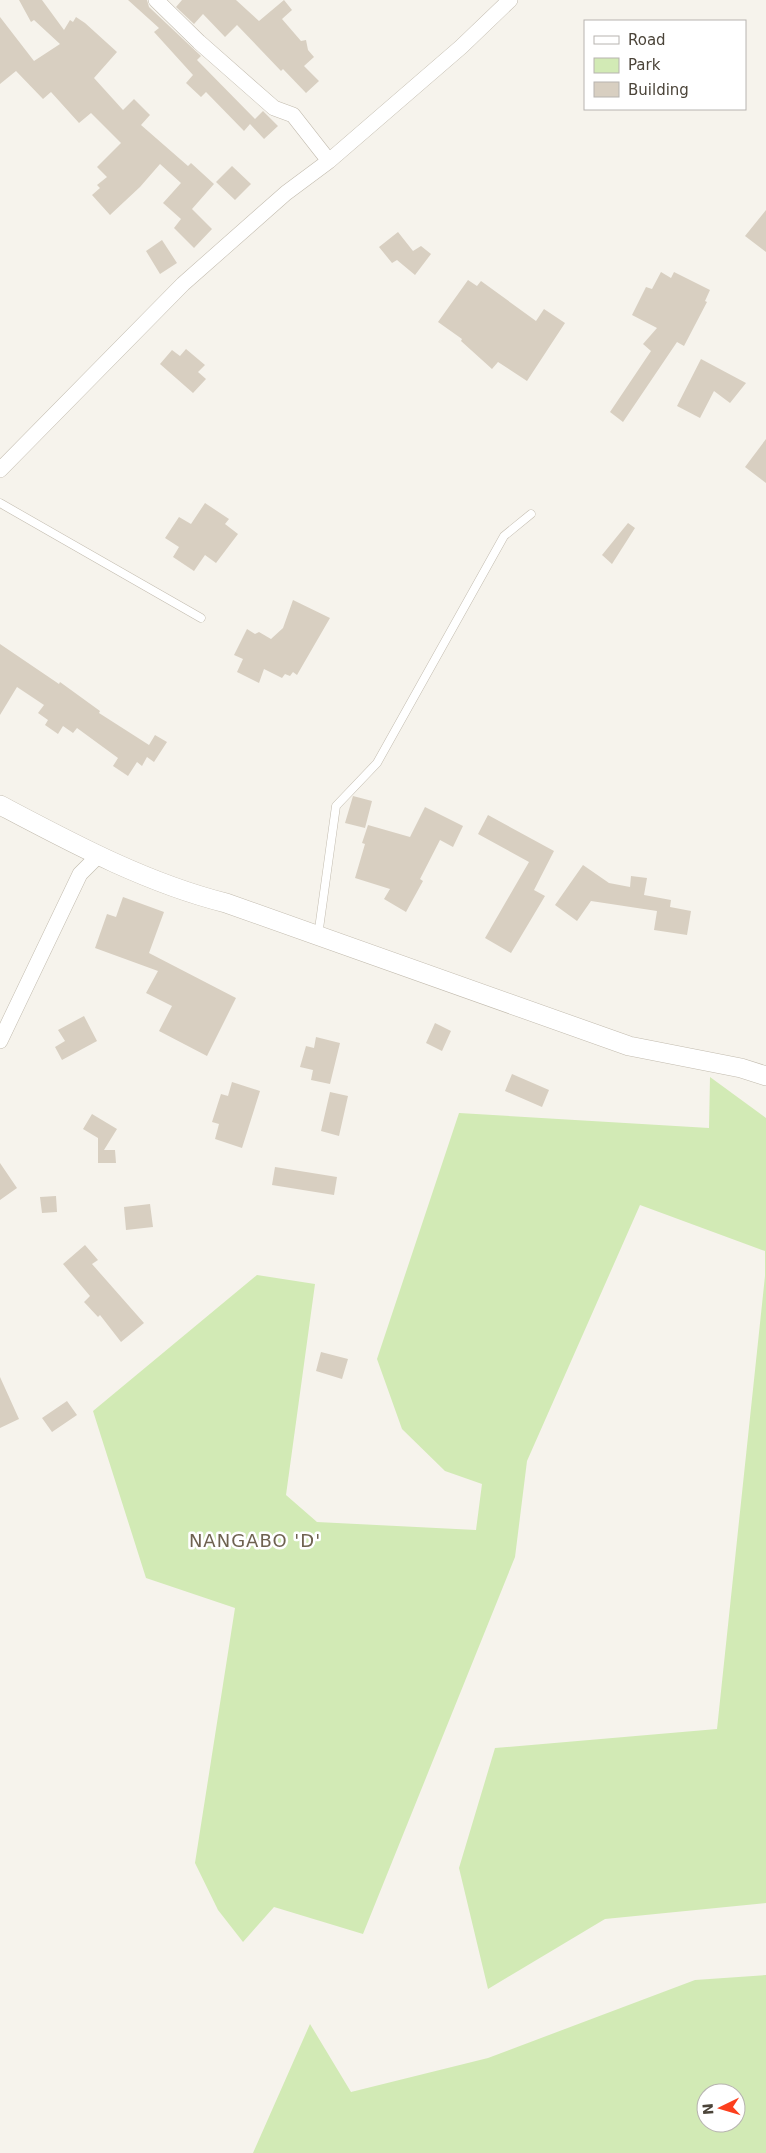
<svg xmlns="http://www.w3.org/2000/svg" width="766" height="2153" viewBox="0 0 766 2153" font-family="'DejaVu Sans',sans-serif">
<style>
.green{fill:#d2eab5;fill-rule:evenodd}
.building{fill:#d8cfc1}
.lines{fill:none;stroke-linecap:round;stroke-linejoin:round}
.service-casing{stroke:#c2bbae;stroke-width:9}
.minor-casing{stroke:#c2bbae;stroke-width:16}
.tertiary-casing{stroke:#c2bbae;stroke-width:20}
.service{stroke:#fff;stroke-width:8}
.minor{stroke:#fff;stroke-width:15}
.tertiary{stroke:#fff;stroke-width:19}
.labels{text-anchor:middle;stroke-width:5;stroke-linejoin:round;paint-order:stroke}
.quarter-label{font-size:18px;letter-spacing:1px;fill:#6e6250;stroke:#fff}
</style>
<rect width="100%" height="100%" fill="#f6f3ec"/>
<path class="green" d="M710,1077L766,1118V1903L605,1919L488,1989L459,1868L495,1748L717,1729L765,1276V1251L640,1205L527,1461L515,1557L363,1934L274,1907L243,1942L218,1910L195,1863L235,1608L146,1578L93,1411L257,1275L315,1284L286,1495L317,1522L476,1530L482,1484L445,1471L402,1429L377,1359L459,1113L709,1128Z
M766,1975V2153H253L310,2024L351,2092L488,2058L695,1980ZM706,2093H736V2123H706Z"/>
<path class="building" d="M19,0H42L64,30L70,20L73,22L76,17L85,23L117,52L94,78L123,110L134,99L150,115L141,125L188,166L191,163L214,184L192,209L212,229L194,248L174,228L181,219L163,203L181,183L160,164L140,187L110,215L92,195L100,188L97,185L107,177L97,167L121,143L91,113L79,123L51,92L43,99L16,71L0,84V17L34,61L60,44L34,20L31,22Z
M128,0H147L149,7L201,56L197,60L255,119L263,111L278,126L264,139L250,124L244,131L206,92L201,97L186,83L193,75L154,32L159,28Z
M182,0H236L259,21L284,0L292,10L282,19L301,41L306,40L308,50L314,57L304,66L319,81L306,93L283,69L281,71L237,25L225,37L203,14L194,24L176,7Z
M232,166L251,184L235,200L216,182Z
M766,210V252L745,236Z
M398,232L413,251L421,246L431,254L415,275L397,260L392,263L379,247Z
M162,240L177,263L160,274L146,251Z
M661,272L671,278L674,272L710,290L705,301L707,302L684,346L677,342L623,422L610,412L651,351L643,344L657,328L632,315L646,287L652,289Z
M468,280L477,286L481,281L536,321L544,309L565,323L527,381L498,362L492,369L461,341L462,339L438,322Z
M186,349L205,365L198,372L206,379L193,393L160,364L172,350L180,356Z
M701,359L746,383L730,403L714,391L700,418L677,406Z
M766,439V483L745,467Z
M205,503L229,519L225,524L238,534L216,563L205,555L194,571L173,557L179,547L165,538L179,517L191,524Z
M628,523L635,528L612,564L602,555Z
M293,600L330,618L297,675L293,672L290,676L285,674L282,678L264,669L259,683L237,672L243,659L234,655L247,629L255,634L259,632L271,639L283,628Z
M0,644L59,684L60,682L100,711L99,713L149,745L155,735L167,742L154,762L147,757L142,766L137,762L128,776L113,766L118,758L77,728L73,733L63,726L58,734L45,725L48,720L38,713L44,705L17,687L0,715Z
M353,796L372,801L365,828L345,823Z
M425,807L463,826L453,847L440,840L420,879L423,881L406,912L384,899L390,889L355,878L365,844L362,843L368,825L410,837Z
M488,815L554,851L534,890L545,896L511,953L485,938L529,862L478,834Z
M583,865L609,883L630,887L631,876L647,878L644,895L671,900L670,907L691,911L687,935L654,930L657,911L591,901L577,921L555,905Z
M123,897L164,912L149,953L236,998L207,1056L159,1031L172,1006L146,993L158,971L95,948L107,914L116,917Z
M84,1016L97,1041L62,1060L55,1047L65,1041L58,1030Z
M435,1023L451,1031L442,1051L426,1043Z
M316,1037L340,1043L330,1084L311,1080L313,1070L300,1067L306,1046L314,1048Z
M512,1074L549,1090L542,1107L505,1091Z
M232,1082L260,1091L242,1148L215,1139L219,1124L212,1122L221,1094L228,1096Z
M330,1092L348,1096L339,1136L321,1131Z
M92,1114L117,1129L104,1150H115L116,1163H98V1138L83,1129Z
M0,1163L17,1188L0,1200Z
M275,1167L337,1177L334,1195L272,1185Z
M56,1196L57,1212L42,1213L40,1197Z
M150,1204L153,1227L126,1230L124,1207Z
M85,1245L98,1260L92,1264L144,1323L121,1342L100,1315L98,1317L84,1302L90,1296L63,1264Z
M321,1352L348,1359L342,1379L316,1371Z
M0,1377L19,1419L0,1428Z
M67,1401L77,1415L52,1432L42,1418Z"/>
<g class="lines">
<defs>
<path id="service" d="M0,503L201,618
M318,936L336,806L377,763L504,536L531,514"/>
<path id="minor" d="M156,0L199,42L274,108L293,115L329,161
M0,470L183,284L286,193L329,161L461,47L510,0
M0,1041L80,874L99,855"/>
<path id="tertiary" d="M0,805C72,843 146,883 226,903L629,1046L741,1068L766,1076"/>
</defs>
<use href="#service" class="service-casing"/>
<use href="#minor" class="minor-casing"/>
<use href="#tertiary" class="tertiary-casing"/>
<use href="#service" class="service"/>
<use href="#minor" class="minor"/>
<use href="#tertiary" class="tertiary"/>
</g>
<g class="labels">
<g class="quarter-label">
<text x="255" y="1547">NANGABO 'D'</text>
</g>
</g>
<rect x="584" y="20" width="162" height="90" fill="#ffffff" stroke="#b7b4b0"/>
<rect x="594" y="36" width="25" height="8" fill="#ffffff" stroke="#b7b4b0"/>
<text x="628" y="45" font-size="15" fill="#4b4439">Road</text>
<rect x="594" y="58" width="25" height="15" fill="#d2eab5" stroke="#b7b4b0"/>
<text x="628" y="70" font-size="15" fill="#4b4439">Park</text>
<rect x="594" y="82" width="25" height="15" fill="#d8cfc1" stroke="#b7b4b0"/>
<text x="628" y="95" font-size="15" fill="#4b4439">Building</text>
<g transform="translate(721 2108) rotate(265)"><circle r="24" fill="#ffffff" stroke="#b7b4b0"/>
<path d="M0-4L9 19L0 12L-9 19Z" fill="#fc3f1d"/>
<text y="-8" font-size="14" font-weight="bold" text-anchor="middle" fill="#4b4439">N</text>
</g>
</svg>
